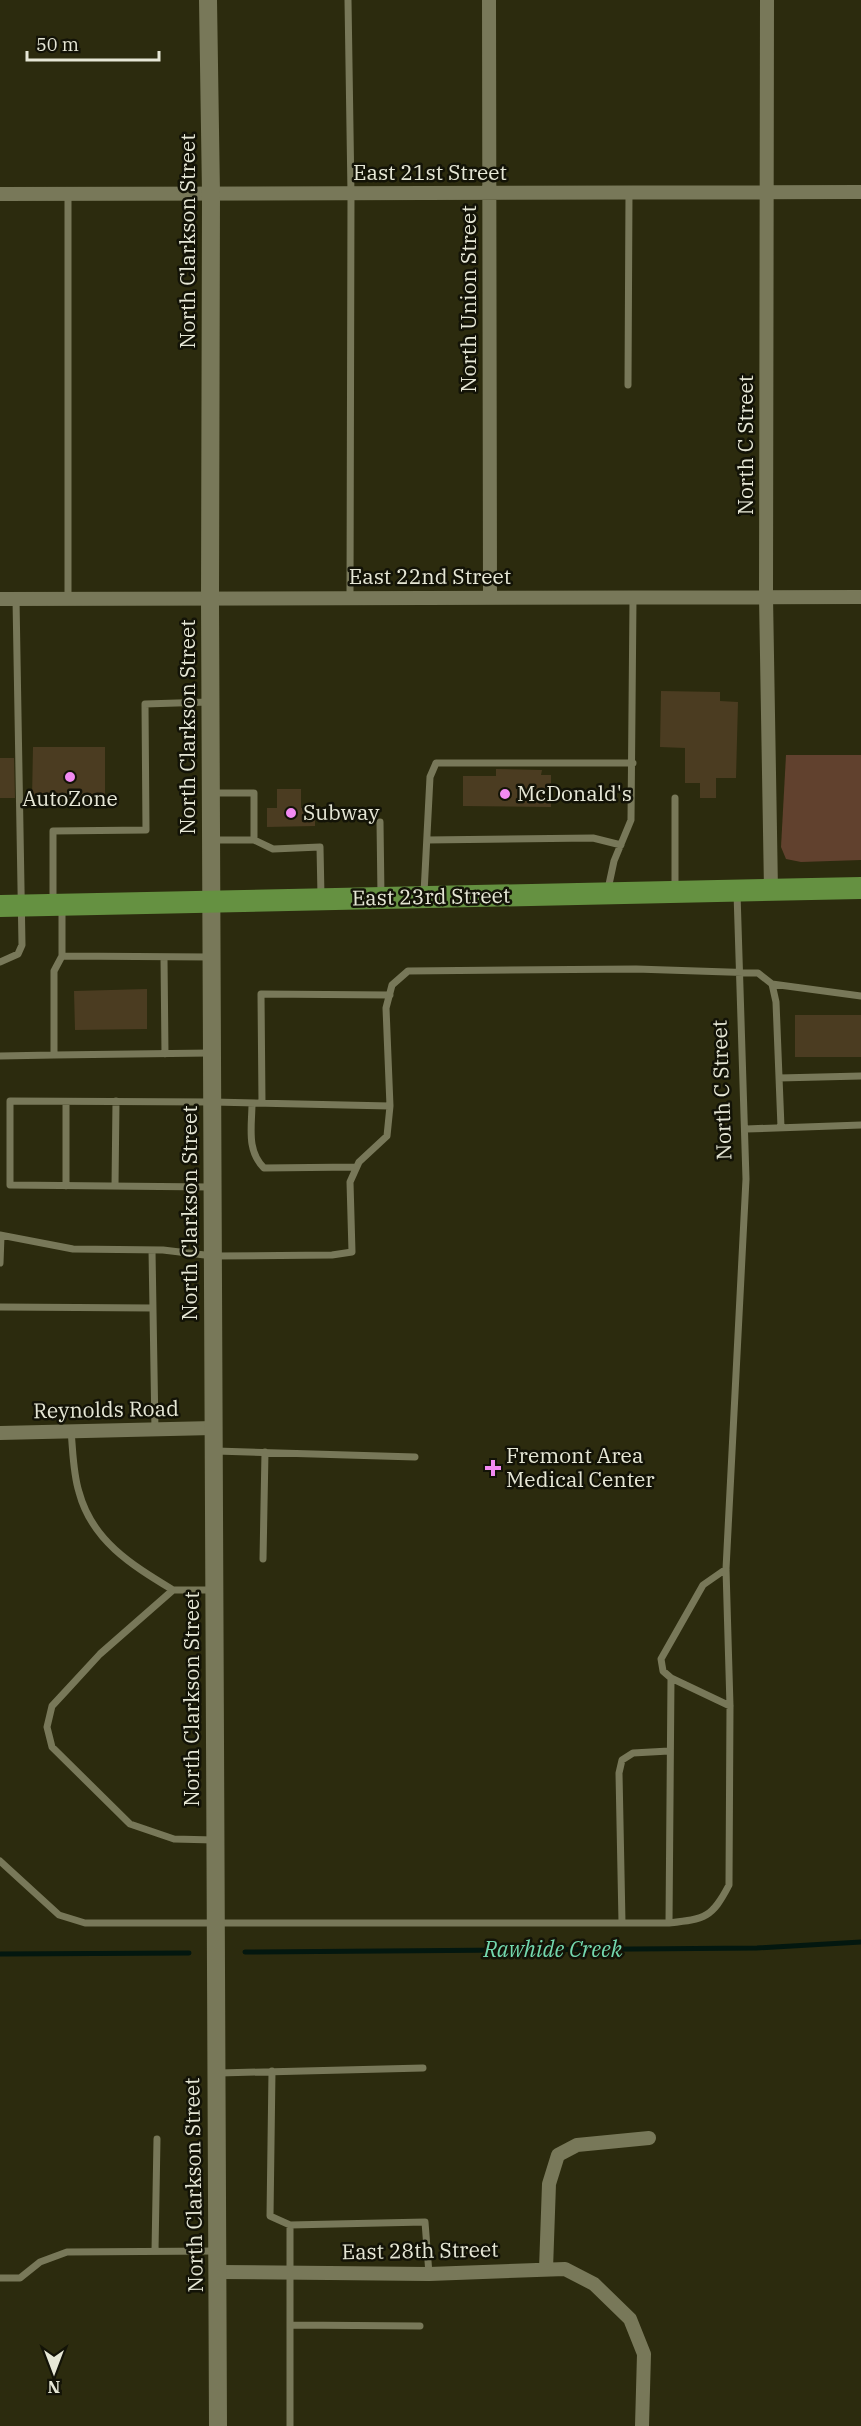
<svg xmlns="http://www.w3.org/2000/svg" width="861" height="2426" viewBox="0 0 861 2426" font-family="'IBM Plex Serif',serif">
<style>
.green{fill:#61412e}
.lines{fill:none;stroke-linecap:round;stroke-linejoin:round}
.stream{stroke:#03170f;stroke-width:5}
.building{fill:#4b3c21}
.service{stroke:#787859;stroke-width:7}
.minor{stroke:#787859;stroke-width:14}
.tertiary{stroke:#787859;stroke-width:18}
.primary{stroke:#659141;stroke-width:22}
.poi-dot{fill:#f28af2;stroke:#131307;stroke-width:2}
.labels{text-anchor:middle;stroke-width:5;stroke-linejoin:round;paint-order:stroke}
.street-label{font-size:21px;fill:#e6e7d6;stroke:#131307}
.poi-label{font-size:21px;fill:#e6e7d6;stroke:#131307;text-anchor:start}
.water-label{font-size:22px;font-style:italic;fill:#73d8ae;stroke:#131307}
</style>
<rect width="100%" height="100%" fill="#2c2b0e"/>
<path class="green" d="M786,755H861V860L801,862L786,859L781,847Z"/>
<g class="lines">
<path class="stream" d="M245,1952L757,1948L861,1942
M0,1954L189,1953"/>
</g>
<path class="building" d="M661,691L720,692V701L738,702L736,778H716V798H700V783H685V748L660,747Z
M33,747H105V798H32Z
M0,758H14L15,798H0Z
M496,769L542,770L541,775H551V807L463,806V776H496Z
M277,789H301V808L315,807V826L267,827V808H277Z
M147,989V1029L75,1030L74,991Z
M795,1015H861V1057H795Z"/>
<g class="lines">
<path class="service" d="M348,0L351,194L350,598
M628,385L629,193
M68,599V193
M213,793H254V840
M675,798V890
M380,822L381,896
M211,840H254L273,849L320,847L321,896
M427,840L593,838L621,845
M608,889L614,861L631,820L633,599
M424,893L430,777L436,763H633
M53,902V831L146,830L145,704L209,702
M62,909V956L54,971V1055L210,1053
M62,956L210,957
M164,957L165,1054
M0,962L18,954L22,945L16,599
M772,984L861,996
M0,1056L54,1055
M779,1078L861,1076
M66,1103V1186
M252,1103C252,1126 246,1150 264,1168L356,1167
M262,1103L261,994L390,995
M746,1129L861,1125
M115,1186L116,1101
M210,1187L10,1185V1101L213,1102L390,1106
M0,1235L73,1249L163,1250L213,1256L332,1255L352,1252L350,1182L359,1162L387,1136L390,1106L386,1008L392,985L408,971L636,969L758,973L772,984L776,1002L781,1127
M152,1250L155,1430
M0,1263L1,1236
M0,1307L153,1308
M71,1431C73,1451 73,1473 79,1492C92,1541 132,1565 173,1590
M216,1451L415,1457
M263,1559L265,1452
M726,1569L703,1585L661,1659L663,1671L671,1678L730,1706
M214,1840L174,1839L130,1824L52,1747L47,1727L52,1706L65,1692L100,1654L173,1590H214
M0,1861L59,1915L85,1923H669C705,1919 712,1918 729,1885L730,1706L726,1569L746,1179L737,893
M622,1922L619,1773L622,1760L633,1753L669,1751
M669,1923L671,1678
M272,2071L270,2216L290,2225L425,2222L429,2274
M219,2073L423,2068
M290,2225V2426
M155,2251L157,2139
M0,2278H20L40,2262L67,2252L217,2251
M290,2325L420,2326"/>
<path class="minor" d="M489,0L490,598
M767,0L766,597L771,890
M0,194L861,192
M0,599L861,597
M0,1433L213,1428
M546,2269L549,2184L558,2155L577,2145L649,2138
M218,2272L429,2274L565,2269L594,2284L630,2319L644,2354L642,2426"/>
<path class="tertiary" d="M208,0L211,194L210,601L218,2426"/>
<path class="primary" d="M0,906L861,888"/>
</g>
<g class="poi-dot">
<circle cx="70" cy="777" r="6"/>
<circle cx="505" cy="794" r="6"/>
<circle cx="291" cy="813" r="6"/>
<path d="M490 1459h6v6h6v6h-6v6h-6v-6h-6v-6h6z"/>
</g>
<g class="labels">
<g class="street-label">
<text x="430" y="180">East 21st Street</text>
<text transform="translate(188 241) rotate(-90)" y="7">North Clarkson Street</text>
<text transform="translate(469 299) rotate(-90)" y="7">North Union Street</text>
<text transform="translate(746 445) rotate(-90)" y="7">North C Street</text>
<text x="430" y="584">East 22nd Street</text>
<text transform="translate(188 727) rotate(-90)" y="7">North Clarkson Street</text>
<text transform="translate(431 897) rotate(-1)" y="7">East 23rd Street</text>
<text transform="translate(722 1090) rotate(-92)" y="7">North C Street</text>
<text transform="translate(190 1213) rotate(-90)" y="7">North Clarkson Street</text>
<text transform="translate(106 1410) rotate(-1)" y="7">Reynolds Road</text>
<text transform="translate(192 1699) rotate(-90)" y="7">North Clarkson Street</text>
<text transform="translate(194 2185) rotate(-91)" y="7">North Clarkson Street</text>
<text transform="translate(420 2251) rotate(-1)" y="7">East 28th Street</text>
</g>
<g class="poi-label">
<text x="517" y="801">McDonald's</text>
<text x="70" y="806" text-anchor="middle">AutoZone</text>
<text x="303" y="820">Subway</text>
<text x="506" y="1463">Fremont Area<tspan x="506" dy="24">Medical Center</tspan></text>
</g>
<g class="water-label">
<text x="553" y="1957">Rawhide Creek</text>
</g>
</g>
<g transform="translate(54 2372) rotate(180)" stroke="#131307" stroke-width="4.5" paint-order="stroke">
<path d="M0-4.5L10 22L0 15L-10 22Z" fill="#e6e7d6"/>
<text y="-9" font-size="16" font-weight="bold" text-anchor="middle" fill="#e6e7d6">N</text>
</g>
<path d="M27 51v9h132v-9" fill="none" stroke="#e6e7d6" stroke-width="3"/>
<text x="36" y="51" font-size="18" fill="#e6e7d6" stroke="#131307" stroke-width="4.5" paint-order="stroke">50 m</text>
</svg>
